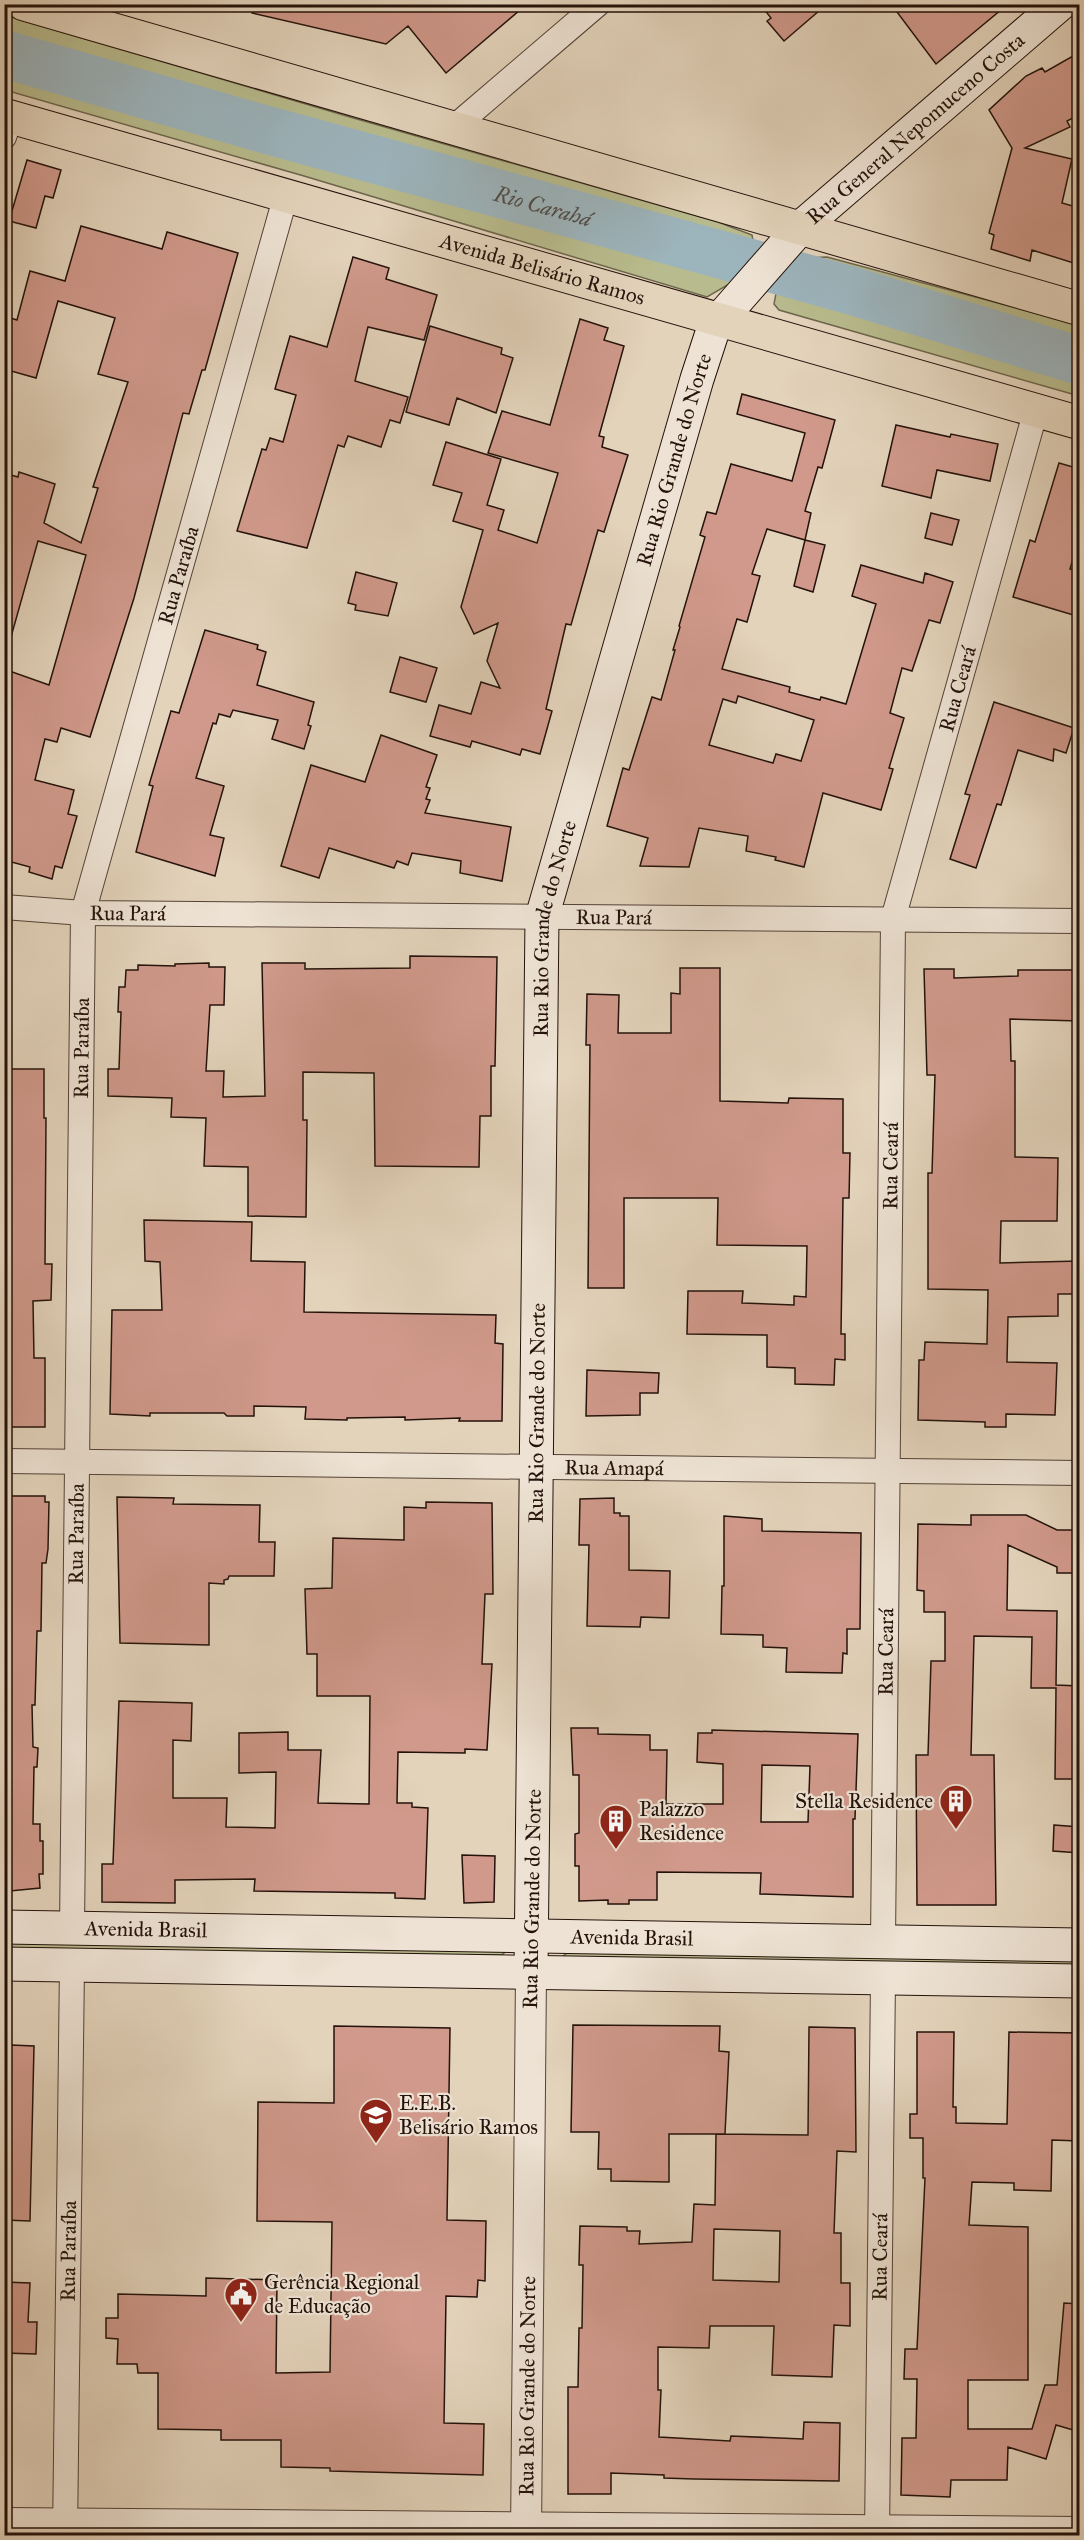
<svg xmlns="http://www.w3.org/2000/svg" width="1084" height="2540" viewBox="0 0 1084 2540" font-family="'IM FELL Great Primer',serif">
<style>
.green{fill:#b8bb8d;stroke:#6e664c;stroke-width:1.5}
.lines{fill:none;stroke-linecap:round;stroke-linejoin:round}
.river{stroke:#9cb4bc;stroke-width:48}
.building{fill:#d0998b;stroke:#24120b;stroke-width:1.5;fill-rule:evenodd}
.minor-casing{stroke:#544237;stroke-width:26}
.tertiary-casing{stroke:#544237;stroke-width:32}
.secondary-casing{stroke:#24120b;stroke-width:35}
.primary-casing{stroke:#24120b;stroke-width:35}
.minor{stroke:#ede2d3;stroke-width:24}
.tertiary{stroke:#ede2d3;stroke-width:30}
.secondary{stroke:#ede2d3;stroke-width:33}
.primary{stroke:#e3d3bb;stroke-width:33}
.labels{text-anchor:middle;stroke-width:4.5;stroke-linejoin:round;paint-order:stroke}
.street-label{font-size:21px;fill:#24120b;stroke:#ede2d3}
.poi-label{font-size:21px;fill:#24120b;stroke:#ede2d3;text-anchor:start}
.water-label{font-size:22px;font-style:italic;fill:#4e4b49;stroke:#ede2d3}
</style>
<rect width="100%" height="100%" fill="#e3d3bb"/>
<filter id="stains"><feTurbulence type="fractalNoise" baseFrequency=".00333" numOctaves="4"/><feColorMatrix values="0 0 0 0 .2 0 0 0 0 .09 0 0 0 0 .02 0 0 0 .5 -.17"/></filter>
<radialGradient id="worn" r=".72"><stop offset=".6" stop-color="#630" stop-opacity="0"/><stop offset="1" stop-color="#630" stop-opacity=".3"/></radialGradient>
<path class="green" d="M4,15L350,117L718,222L752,235L755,251L731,283L707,297L304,176L5,90Z
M827,257L1079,325V396L779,310L774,304L777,288L804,258Z
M5,1939L506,1951L502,1955L5,1952Z
M567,1953L1079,1957L1080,1970L563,1961V1956Z"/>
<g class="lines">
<path class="river" id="s1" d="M4,54L253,126L853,291L1080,361"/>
</g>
<path class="building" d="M253,4H527L446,73L408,26L386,44L252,13Z
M760,4H827L784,41L767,21L771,18Z
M891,4H1008L936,64Z
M1080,52V114L1067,121L1070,127L1025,148L1072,159L1062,203L1080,208V265L1032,250L1030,261L991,249L994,235L989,233L1012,148L989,110L1026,76L1042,68L1045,72Z
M27,160L61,170L53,198L45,196L36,228L9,221Z
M81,226L162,249L167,232L238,253L205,370H202L189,414L183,413L134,598L90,737L61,728L57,742L45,739L35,780L74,790L68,814L77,816L62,868L55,866L52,879L29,872L30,867L4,860V669L49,685L86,555L38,541L11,637L4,636V473L18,477L19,472L55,484L44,523L81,543L98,488L93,487L128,382L98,374L115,318L58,301L36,378L4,369V316L17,320L30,271L65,281Z
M353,257L389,268L386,279L437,295L424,340L368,327L355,381L408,397L400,423L390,420L381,447L348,436L344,447L338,445L307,548L237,531L262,449L266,450L270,438L283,442L296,395L275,389L290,336L327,347Z
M580,319L608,328L604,340L624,346L599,436L604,437L602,447L628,455L604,532L598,530L571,625L566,624L546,709L552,711L540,754L522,749L520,755L472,741L470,747L430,736L439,705L471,714L481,682L500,688L487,661L498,623L474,634L461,607L483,530L453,521L462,493L433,485L446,442L501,459L487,505L504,510L498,530L537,543L558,473L488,453L502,411L550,425Z
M430,326L502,348L501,354L513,358L496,413L457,398L449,425L406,412Z
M742,394L835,420L822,468L818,467L805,511L811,513L805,540L767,529L752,574L760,576L747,622L737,619L722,669L790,687L789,692L820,700L821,697L846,704L876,604L852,596L861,565L923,583L925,573L953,582L940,623L929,620L912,671L902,668L890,713L904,718L889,768L893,769L881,810L823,793L804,867L775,860L776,857L746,851L748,836L699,828L689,867L640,866L648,838L607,826L623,768L629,770L652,697L661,700L675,650H673L680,627L679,626L705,537L700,535L707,512L716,514L731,464L792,481L805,433L737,414ZM738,696L814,720L801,761L776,754L773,763L709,745L723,699L736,703Z
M896,425L950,437L951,434L998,444L990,481L937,470L931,498L882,486Z
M1059,463L1080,469V536L1070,569L1080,572V617L1013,597L1030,540L1035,542Z
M931,513L959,520L952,545L925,538Z
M805,540L825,545L813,592L794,586Z
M356,572L397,583L388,616L355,610L356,605L348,603Z
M205,630L258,645L257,649L266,652L257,685L314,702L308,725L311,726L304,749L272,739L278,720L233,710L230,717L219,714L216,724L213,723L196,778L224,786L210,835L224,838L215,876L136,852L153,786L149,785L171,711L179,713Z
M400,657L437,668L426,702L390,692Z
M994,702L1074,728L1066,753L1054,749L1053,761L1018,750L1001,805L997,804L976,868L950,859L970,795L965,794Z
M381,735L437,755L426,787L430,788L426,799L430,800L425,813L511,827L502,881L460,873L461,861L412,853L408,865L397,861L394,868L329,848L319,878L281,866L311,765L365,782Z
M410,956L497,957L495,1066H491V1116H480L479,1167L375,1166L374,1073L303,1072V1120H307L306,1217L248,1216V1167L204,1166L206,1118L171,1117L172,1098L108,1096V1069H119L121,1012H118L119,987H125L126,970H138V965L175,966V964L209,963V967H225L224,1005H210L206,1071H224L223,1097L265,1096L262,963H305V969L410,968Z
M680,968H720V1101L788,1103L789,1098L843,1099V1153H850L849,1198H843L841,1334H845V1360L835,1359L834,1385L795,1384V1368L767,1367V1335L687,1334L688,1291H743L742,1303L794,1305V1296L806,1297L807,1246L717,1245L718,1198H624V1288H588L590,1045H586L587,994L619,995L618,1033H671V993L680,994Z
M924,969H954V978L1018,976V970H1080V1021L1010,1019L1011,1061H1015V1157L1058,1158L1057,1221H1001L1000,1263L1080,1261V1294H1058V1316L1008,1317L1007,1362L1057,1363L1055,1415L1006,1414V1427H985V1422L918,1420L919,1360H924L925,1342L987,1344L988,1290L928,1289V1173H932L935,1075H927Z
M4,1069H44V1118H46L45,1264H52L51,1300L33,1301L34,1358H45V1427H4Z
M144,1220L252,1222L251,1261L305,1262L304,1312L496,1315L495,1343L503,1344L502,1421H459L460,1418L405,1420V1417L347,1418V1420L305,1419L306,1407L254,1406V1416H227L224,1413H150V1416L110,1414L112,1310H162L160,1262L145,1261Z
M587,1370L659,1373L658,1393H640V1415L586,1416Z
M8,1496H45V1502H49L48,1549L46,1563H42L41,1631H37L35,1705H32L33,1747L38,1748L37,1767H34L33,1824H40V1841H43V1874H39L40,1888L10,1891V1888H4V1510H8Z
M117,1497L174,1498L173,1504L260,1505L259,1542H275L274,1576H229L228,1579L224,1580V1584L209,1583V1645L120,1643Z
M614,1498V1513H620V1516H629V1570L670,1571L669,1618L641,1617L640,1627L587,1626L589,1545H579L580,1499Z
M426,1502L492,1503L493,1594H485L482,1664H492L487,1750L465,1749V1753L398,1752L397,1803H412V1807L428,1808L425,1899L395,1898V1893L254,1891L255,1879L175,1880V1903L102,1902V1864H113L119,1701L192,1703L191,1741L173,1740V1798H227L226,1827L275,1828L276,1772L239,1773V1733L288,1732V1750H321L318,1803L369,1804L370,1696H317V1654H307L305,1589L332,1588L333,1538L404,1540V1507L426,1508Z
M971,1515H1026L1057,1530H1080V1573H1057V1567L1008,1545L1007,1610L1057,1611L1056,1685L1080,1686V1779H1055L1056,1688H1031L1032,1637L974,1636L971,1755H994L996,1905H917L916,1755H928L931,1661H945V1612H924V1591L917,1590L918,1524L971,1525Z
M724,1516L762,1519V1531L861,1533L860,1629H847V1654L843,1653L842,1673L786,1672L787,1648L763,1647V1635L721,1634L722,1586H724Z
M571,1728H598V1734L650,1735V1750H667L666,1804H723V1764L697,1762L698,1733H712V1730L858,1734L855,1819H853V1897L760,1894L761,1873L657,1872V1900H629V1904H608V1900L579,1901V1866H575V1834L579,1833V1775H573ZM762,1765L810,1766L808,1822H761Z
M1054,1825L1080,1827V1853L1053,1851Z
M462,1855L495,1856L494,1902L464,1903Z
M573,2025L720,2026L719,2051L729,2052L725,2134H669V2182L611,2181V2169H598L599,2132H571Z
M334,2026L450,2028L447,2220L486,2221L485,2281L478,2280L477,2297L446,2296L444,2423L484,2424L483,2475L330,2471V2468L281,2467V2440H221V2430L158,2429V2373H138L137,2364H117L118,2339L106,2338V2318H118V2294L206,2296V2278L277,2280L276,2373L330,2372L332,2222L257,2221L258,2102L334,2103Z
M809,2027L855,2028L856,2152L837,2151L834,2233H841V2283H850V2326L834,2325L832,2377L772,2375L774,2326H710L709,2348L658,2347V2390H661L659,2437L730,2441L731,2436L803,2439L804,2422L840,2423L839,2481L694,2479L664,2478V2475L611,2473V2494H568V2387H578L579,2328H582L583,2265H579L580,2226L627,2227V2231H640L639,2244L692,2242L694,2204L715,2205L716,2134L808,2135ZM714,2229L780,2231L779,2282L713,2280Z
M917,2032H954L953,2107H956V2123L1007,2124L1009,2032L1080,2033V2141L1052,2140L1051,2191L1014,2190V2183L972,2182L969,2225L1028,2227V2380H968V2429H1032L1045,2385H1057L1064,2303L1080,2304V2432L1056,2425L1046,2459L1008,2447L1007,2480H951L950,2497L901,2495L902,2438H916L917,2379H904L905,2349H917L925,2178H923V2138H910V2114H917Z
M11,2045L34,2046L30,2221L4,2220V2127H10Z
M4,2282L30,2283L28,2322H37L36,2354L4,2353Z"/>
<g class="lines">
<defs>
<g id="minor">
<path d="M452,129L598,4"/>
<path d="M4,137L11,117"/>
<path id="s2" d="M4,907L83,913L1080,921"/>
<path id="s3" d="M4,1461L1080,1473"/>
<path id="s4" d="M72,1928L83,913L286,195"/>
<path id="s5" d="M883,1942L893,919L1036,410"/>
<path id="s6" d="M65,2536L72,1965"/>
<path id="s7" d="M877,2536L883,1978"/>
</g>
<g id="tertiary">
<path d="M4,2523L1080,2532"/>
<path id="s8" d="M526,2536L531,1973"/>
</g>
<g id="secondary">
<path id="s9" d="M4,1927L1080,1945"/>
<path d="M4,1964L1080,1981"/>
<path id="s10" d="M531,1973L542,917L697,379L712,333L721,318L799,229L1060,4"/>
</g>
<g id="primary">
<path d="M24,4L1080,309"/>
<path id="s11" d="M4,115L1080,423"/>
</g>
</defs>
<use href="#minor" class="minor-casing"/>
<use href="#tertiary" class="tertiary-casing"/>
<use href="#secondary" class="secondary-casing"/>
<use href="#primary" class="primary-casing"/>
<use href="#minor" class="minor"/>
<use href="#tertiary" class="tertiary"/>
<use href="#secondary" class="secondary"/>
<use href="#primary" class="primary"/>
</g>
<defs>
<symbol id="building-pin" viewBox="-11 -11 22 30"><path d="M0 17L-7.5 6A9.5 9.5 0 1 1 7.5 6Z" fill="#8f2418" stroke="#ede2d3"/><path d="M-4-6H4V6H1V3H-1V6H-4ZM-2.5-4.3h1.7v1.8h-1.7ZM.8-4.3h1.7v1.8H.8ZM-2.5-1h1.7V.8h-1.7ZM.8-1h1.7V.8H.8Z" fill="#fff"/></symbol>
<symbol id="school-pin" viewBox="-11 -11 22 30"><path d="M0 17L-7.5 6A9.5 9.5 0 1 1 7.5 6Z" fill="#8f2418" stroke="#ede2d3"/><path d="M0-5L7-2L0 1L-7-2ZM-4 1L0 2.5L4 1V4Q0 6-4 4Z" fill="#fff"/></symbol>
<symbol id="civic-pin" viewBox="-11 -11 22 30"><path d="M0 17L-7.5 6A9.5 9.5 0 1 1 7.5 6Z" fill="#8f2418" stroke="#ede2d3"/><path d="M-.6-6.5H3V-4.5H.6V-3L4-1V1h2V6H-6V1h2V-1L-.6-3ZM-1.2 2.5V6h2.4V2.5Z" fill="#fff"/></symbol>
</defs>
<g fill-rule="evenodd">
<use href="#building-pin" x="937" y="1782" width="38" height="52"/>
<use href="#building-pin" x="597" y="1802" width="38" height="52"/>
<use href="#school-pin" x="357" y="2096" width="38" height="52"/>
<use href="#civic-pin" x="222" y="2275" width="38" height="52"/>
</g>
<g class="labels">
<g class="street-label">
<text dy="7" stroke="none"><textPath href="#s10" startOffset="1954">Rua General Nepomuceno Costa</textPath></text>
<text dy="7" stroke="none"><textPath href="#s11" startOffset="560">Avenida Belisário Ramos</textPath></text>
<text dy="7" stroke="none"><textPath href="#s10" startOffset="1532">Rua Rio Grande do Norte</textPath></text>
<text dy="7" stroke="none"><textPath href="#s4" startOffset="1366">Rua Paraíba</textPath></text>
<text dy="7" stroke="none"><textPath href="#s5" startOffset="1262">Rua Ceará</textPath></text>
<text dy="7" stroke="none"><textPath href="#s2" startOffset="124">Rua Pará</textPath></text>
<text dy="7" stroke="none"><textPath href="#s2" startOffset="610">Rua Pará</textPath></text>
<text dy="7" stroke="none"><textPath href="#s10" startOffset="1046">Rua Rio Grande do Norte</textPath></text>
<text dy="7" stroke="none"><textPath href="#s4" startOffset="880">Rua Paraíba</textPath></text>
<text dy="7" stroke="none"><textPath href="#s5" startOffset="776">Rua Ceará</textPath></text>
<text dy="7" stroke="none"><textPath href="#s10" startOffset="560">Rua Rio Grande do Norte</textPath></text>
<text dy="7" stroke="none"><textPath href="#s3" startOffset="610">Rua Amapá</textPath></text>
<text dy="7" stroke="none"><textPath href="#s4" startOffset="394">Rua Paraíba</textPath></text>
<text dy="7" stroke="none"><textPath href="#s5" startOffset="290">Rua Ceará</textPath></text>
<text transform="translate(532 1899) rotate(-89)" y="7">Rua Rio Grande do Norte</text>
<text dy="7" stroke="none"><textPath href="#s9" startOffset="142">Avenida Brasil</textPath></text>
<text dy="7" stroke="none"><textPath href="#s9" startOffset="628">Avenida Brasil</textPath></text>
<text dy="7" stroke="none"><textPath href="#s6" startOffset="285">Rua Paraíba</textPath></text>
<text dy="7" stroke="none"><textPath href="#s7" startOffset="279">Rua Ceará</textPath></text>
<text dy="7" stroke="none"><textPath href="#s8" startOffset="150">Rua Rio Grande do Norte</textPath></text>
</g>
<g class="poi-label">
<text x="933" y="1808" text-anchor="end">Stella Residence</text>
<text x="639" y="1816">Palazzo<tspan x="639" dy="24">Residence</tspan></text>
<text x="399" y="2110">E.E.B.<tspan x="399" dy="24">Belisário Ramos</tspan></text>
<text x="264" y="2289">Gerência Regional<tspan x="264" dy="24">de Educação</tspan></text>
</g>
<g class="water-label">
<text dy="8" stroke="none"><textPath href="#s1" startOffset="560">Rio Carahá</textPath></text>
</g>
</g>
<rect width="1084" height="2540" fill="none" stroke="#e3d3bb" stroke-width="24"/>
<rect x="6" y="6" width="1072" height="2528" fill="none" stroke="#24120b" stroke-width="3"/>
<rect x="12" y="12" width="1060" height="2516" fill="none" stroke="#24120b" stroke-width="1.5"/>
<rect width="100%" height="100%" filter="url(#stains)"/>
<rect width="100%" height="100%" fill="url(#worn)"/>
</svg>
